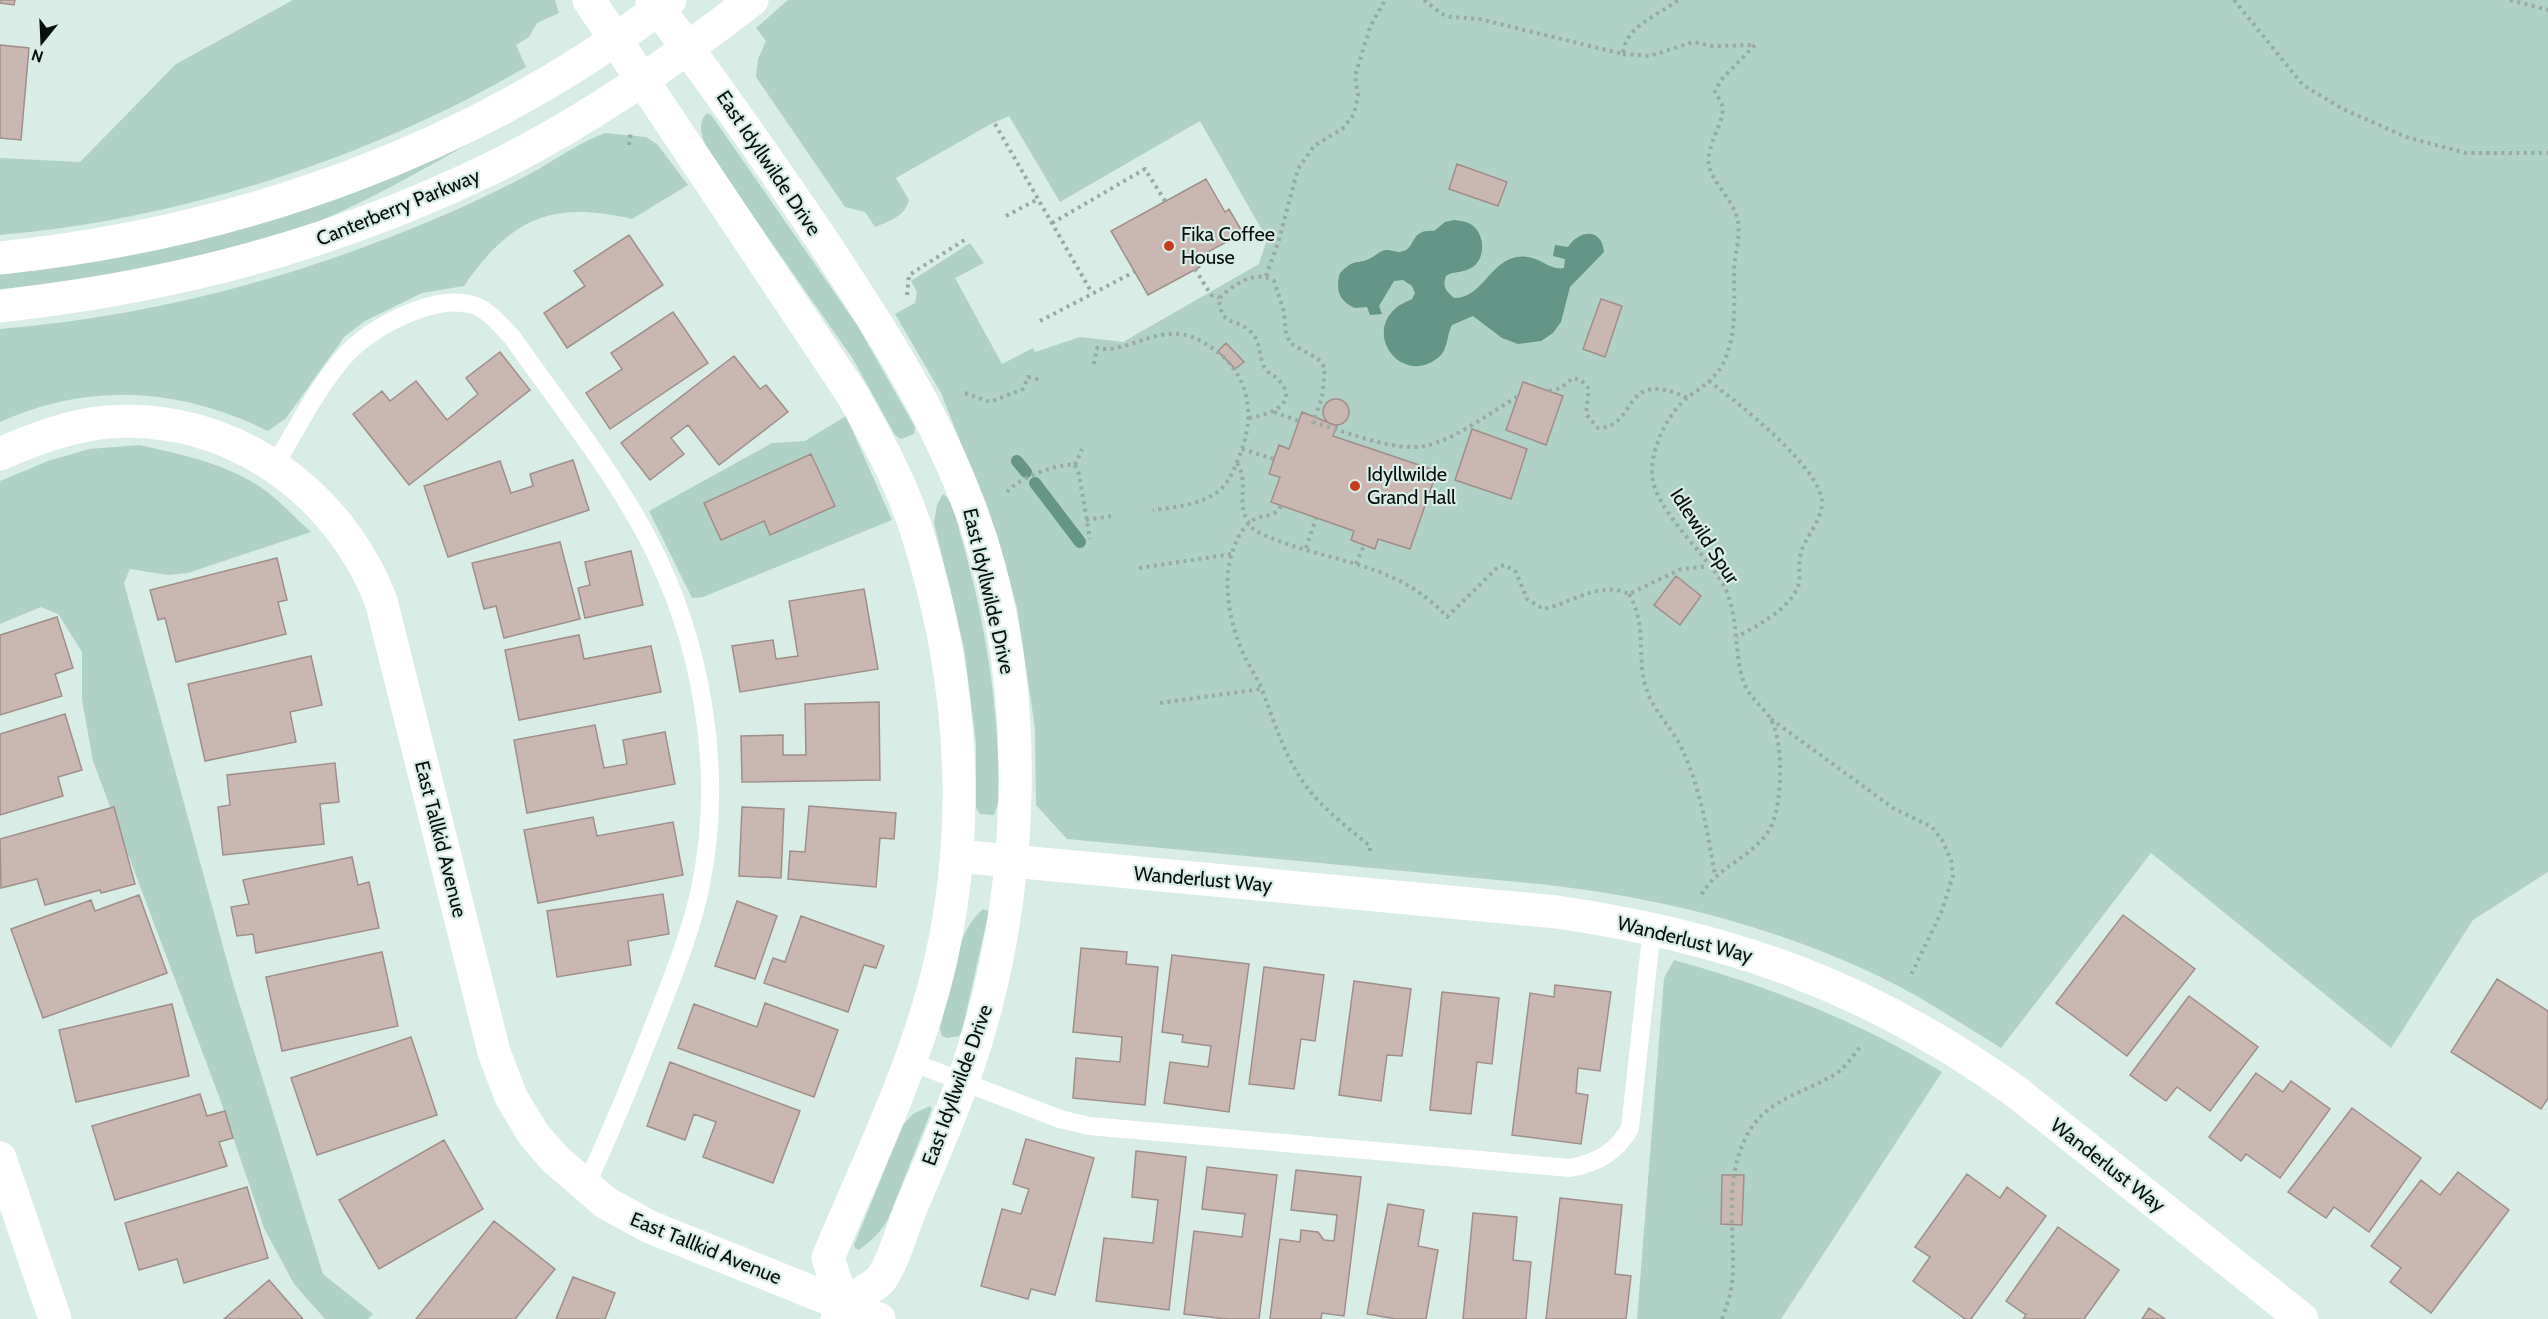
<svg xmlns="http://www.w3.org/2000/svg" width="2548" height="1319" viewBox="0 0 2548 1319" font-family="Cabin,sans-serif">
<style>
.green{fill:#afd1c6}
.water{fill:#649587}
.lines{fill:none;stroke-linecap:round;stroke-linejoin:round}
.stream{stroke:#649587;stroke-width:12}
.building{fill:#cbb7b2;stroke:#a08e89;stroke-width:1.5}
.path{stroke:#99a9a4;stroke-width:4;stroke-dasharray:3 4.5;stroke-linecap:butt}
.lane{stroke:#fff;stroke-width:18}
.street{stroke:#fff;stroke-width:33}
.secondary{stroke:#fff;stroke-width:33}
.poi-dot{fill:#c53c1a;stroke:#d9ede7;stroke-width:2}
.labels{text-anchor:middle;stroke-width:4.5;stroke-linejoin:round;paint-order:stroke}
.street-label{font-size:20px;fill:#080f0d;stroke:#d9ede7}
.poi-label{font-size:20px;fill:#080f0d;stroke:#d9ede7;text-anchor:start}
</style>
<rect width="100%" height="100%" fill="#d9ede7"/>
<path class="green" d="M293,0H555L559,13L537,23L529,37L516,45L526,67C370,158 180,220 0,235V158L80,162L176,64Z
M788,0H2548V872L2473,920L2391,1048L2151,853L2001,1048C1972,1030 1944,1012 1915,995C1801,932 1668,898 1540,884L1067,839L1036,805L1035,729L1028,681L1017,608L997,535L941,393L895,314L915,303L917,292L911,281L970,243L984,263L955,278L1002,364L1033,348L1035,352L1080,337L1123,342L1259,264L1267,239L1200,121L1060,202L1009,116L989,125L896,178L909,200C905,216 890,221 875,227L865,212L845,207L756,77L758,59L766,41L756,28Z
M707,113L712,116L857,325L915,427L914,434L901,439L895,435L853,359L720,169C711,154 691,129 707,113Z
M501,126C431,164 361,208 285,234C193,265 96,277 0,290V270Z
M605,133L646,137L657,144L688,185L632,219C551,200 510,219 464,286L422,293L365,321L345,336L286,418L268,431C181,388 90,381 0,422V329C156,316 308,275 451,212C481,199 509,185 537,170C559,157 581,142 605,133Z
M846,416L892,520L703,597L692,598L649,511L772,443L805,441Z
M140,445C184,455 229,464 266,491C282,503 296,519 311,532L188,573L168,575L130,569L124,583L233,983L323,1274L373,1314L368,1319H325L294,1284L264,1228L220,1099L93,761L82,700V652L58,614L41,607L0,624V481L48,461L89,449Z
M943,494C955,502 958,527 962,540C987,628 999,709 999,800L994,815L980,814L976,808V743L964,648L934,523L937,505Z
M983,909L989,911L962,1031L959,1036L947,1038L942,1036L940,1028C948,991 953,935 983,909Z
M1674,960C1768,986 1858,1021 1942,1072L1781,1319H1637L1664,978Z
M930,1106L932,1109L888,1219C881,1232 871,1241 859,1250L855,1248L854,1245L903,1125L913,1114Z"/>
<path class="water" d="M1454,220C1460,221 1467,221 1472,225C1486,235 1486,262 1469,269C1461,273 1453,271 1446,276C1442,287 1446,291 1454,298C1480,298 1487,269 1510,259C1535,249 1548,272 1564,268L1565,259L1553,256L1555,245L1568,247C1580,229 1602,228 1604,252L1570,287L1561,322L1553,333L1541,341L1518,344L1502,338L1473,316L1452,325C1447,334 1448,347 1441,355C1406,389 1362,337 1396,308C1400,304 1407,302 1412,299L1415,293L1412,286L1403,280L1394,281L1379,306L1382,314L1370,315L1367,307L1355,308C1339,301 1335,290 1340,273C1355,258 1355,265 1369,259C1376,256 1379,251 1386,250C1391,250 1396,252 1400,252C1418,249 1408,229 1434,231L1445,222Z"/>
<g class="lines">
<path class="stream" d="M1017,461L1026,472
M1035,483L1080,542"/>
</g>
<path class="building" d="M0,0H15L14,5L0,3Z
M0,45L29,48L21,140L0,138Z
M1457,164L1507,182L1498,206L1449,189Z
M1206,179L1225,212L1229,209L1243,233L1195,259L1200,267L1148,295L1111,231Z
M629,235L663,285L567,348L544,313L585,286L574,271Z
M1601,299L1622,306L1605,357L1583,349Z
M673,312L708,363L610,429L586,393L622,369L611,353Z
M1226,343L1244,362L1235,369L1218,351Z
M500,352L530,390L409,485L353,414L382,391L390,401L416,381L447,420L478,394L466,378Z
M734,356L760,389L766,385L788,412L719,465L688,425L671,438L684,454L650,480L621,443Z
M1523,382L1563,396L1546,445L1506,430Z
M1323 412a13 13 0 1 1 26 0a13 13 0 1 1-26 0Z
M1302,412L1337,426L1333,436L1437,471L1410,549L1378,539L1375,549L1364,545L1351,540L1354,531L1271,502L1280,477L1269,474L1274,459L1279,445L1289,449Z
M1472,429L1527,449L1511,499L1455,480Z
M811,454L835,506L770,535L764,521L721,540L704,503Z
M573,460L589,510L448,557L424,486L500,461L511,493L533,486L530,474Z
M560,542L580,619L504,638L496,606L484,609L472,563Z
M631,551L643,605L585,618L578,588L590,585L585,562Z
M277,558L287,600L278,602L286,634L176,662L165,618L158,620L150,590Z
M1676,576L1701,596L1680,625L1654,605Z
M864,589L878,669L740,692L732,646L773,640L776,659L798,656L789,601Z
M57,617L73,668L55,674L62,696L0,715V635Z
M579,635L584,659L651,646L661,692L519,720L505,650Z
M311,656L322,705L290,712L296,742L205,761L188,684Z
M879,702L880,780L742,782L741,736L783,735V755H806L805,704Z
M65,714L82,770L58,777L63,796L0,815V734Z
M595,725L604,768L627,764L623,740L665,732L675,784L527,813L514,740Z
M335,763L339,802L320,804L324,844L223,855L218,807L230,805L227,775Z
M809,806L896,813L894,839L880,838L876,887L788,879L790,851L805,852Z
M114,807L135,884L101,893L100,890L45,905L37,879L1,888L0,839Z
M742,807L784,809L781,878L739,876Z
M593,817L597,836L673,822L683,875L538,903L524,830Z
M352,857L358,885L369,882L379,928L256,953L253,934L237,936L231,907L249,904L243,880Z
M663,894L669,934L628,941L631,965L557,977L547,911Z
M139,895L167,973L43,1018L11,929L91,900L95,911Z
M737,901L777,916L755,979L715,966Z
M2123,915L2195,969L2127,1056L2056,1003Z
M801,916L884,946L876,968L864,965L848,1012L764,983L773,958L785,962Z
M1081,948L1127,952L1126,964L1158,967L1145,1105L1073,1098L1076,1058L1120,1062L1122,1037L1073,1032Z
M382,952L398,1026L282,1051L266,977Z
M1172,955L1249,964L1229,1112L1164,1103L1170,1062L1208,1067L1211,1046L1182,1042L1183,1035L1162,1032Z
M1264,967L1324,975L1315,1041L1301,1039L1294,1089L1249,1084Z
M2497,979L2548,1011V1098L2541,1109L2451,1052Z
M1354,981L1411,989L1402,1056L1387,1055L1381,1101L1339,1095Z
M1555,985L1611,992L1600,1071L1578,1068L1576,1093L1588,1095L1581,1144L1512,1135L1530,993L1554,997Z
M1442,992L1499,998L1492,1064L1477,1062L1471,1114L1430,1110Z
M2189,996L2258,1047L2210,1111L2177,1087L2166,1101L2130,1075Z
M765,1003L838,1030L814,1097L678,1048L694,1004L757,1027Z
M172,1004L189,1076L76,1102L59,1030Z
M411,1037L437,1115L317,1155L291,1078Z
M670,1062L800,1111L773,1183L703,1157L716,1122L694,1114L685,1140L647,1126Z
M2256,1073L2283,1092L2291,1081L2330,1109L2280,1178L2246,1154L2241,1161L2209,1137Z
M200,1094L207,1116L225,1111L233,1138L219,1142L227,1166L115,1200L92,1126Z
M2352,1108L2421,1158L2369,1232L2334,1207L2326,1218L2288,1192Z
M1026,1139L1094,1158L1055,1295L1031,1289L1028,1299L981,1286L1002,1209L1021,1214L1029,1189L1013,1184Z
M444,1140L483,1209L379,1269L339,1200Z
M1136,1151L1186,1157L1169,1310L1096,1301L1104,1238L1153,1243L1158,1200L1132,1197Z
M1207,1167L1277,1175L1259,1319H1227L1184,1314L1194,1231L1242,1237L1245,1214L1202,1209Z
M1296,1170L1361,1177L1344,1316L1322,1313L1321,1319H1270L1280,1239L1300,1242L1301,1230L1318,1232L1324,1240L1334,1241L1337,1215L1291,1210Z
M2458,1172L2509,1210L2431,1313L2390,1282L2401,1268L2371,1246L2421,1180L2440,1195Z
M1967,1174L2000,1198L2007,1187L2046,1216L1971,1319H1965L1913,1281L1930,1257L1915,1247Z
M1722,1175H1744L1742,1225L1721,1224Z
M247,1187L268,1258L184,1283L177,1259L139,1270L125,1223Z
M1560,1198L1622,1205L1615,1274L1631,1276L1626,1319H1546Z
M1388,1204L1424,1210L1418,1246L1438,1250L1426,1319H1396L1367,1314Z
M1473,1213L1517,1217L1513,1260L1531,1262L1526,1319H1463Z
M494,1221L555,1269L515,1319H416Z
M2058,1227L2119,1270L2084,1319H2023L2026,1315L2006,1301Z
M573,1277L615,1293L605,1319H556Z
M269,1280L303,1319H224Z
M2149,1308L2165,1319H2142Z"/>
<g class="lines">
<path class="path" d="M1424,0L1442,14L1451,17L1479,19L1623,54C1625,26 1659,15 1678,0
M2234,0L2303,85L2343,109L2406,137L2466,153H2548
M2510,0L2548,10
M1623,54L1650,56L1693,42L1713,46L1755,45L1721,80L1715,92C1717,95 1720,100 1722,104C1727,120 1705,145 1709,166C1711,179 1732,200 1737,217C1742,235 1734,254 1734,272C1734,302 1737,333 1724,362C1716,378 1702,387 1688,397C1668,413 1651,447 1652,474C1653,508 1706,554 1723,584C1738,612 1734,644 1741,673C1746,696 1759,702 1770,718C1784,740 1782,799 1773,822C1760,856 1717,864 1701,896
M995,124L1092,293
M629,145L631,131
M1006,216L1038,199
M1052,223L1145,169L1165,201
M1195,269L1211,295L1219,298
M1266,276L1278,243L1298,169L1314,146L1343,128L1354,114L1358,95L1355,76L1370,27L1385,0
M907,295L909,275L966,239
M1040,321L1134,272
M1094,364L1097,348C1129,355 1160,320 1199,340C1245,364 1258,405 1241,452C1236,464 1231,479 1222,488C1204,505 1176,507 1153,510
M1709,381C1737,402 1822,468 1822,503C1821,523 1806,535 1801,553C1797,565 1802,578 1797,589C1787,610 1757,626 1737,637
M1549,391L1561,388L1573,378L1581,380L1589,389L1586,414L1598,428C1638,428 1621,366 1687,398
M965,393L990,402L1023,389L1028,377L1041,380
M1274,412L1299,421
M1249,418C1264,416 1299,406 1281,383C1277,376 1268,374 1264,367C1259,356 1260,340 1251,332C1234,316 1221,328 1219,298C1234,285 1254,269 1274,281L1284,312L1286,333L1290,343L1318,359L1325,368L1322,398L1313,422C1343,431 1394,452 1425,446C1454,440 1492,412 1518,396
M1242,449L1274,459
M1237,463C1251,485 1232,506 1254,530C1320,564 1393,557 1447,617L1498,567L1505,565L1516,572L1527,599L1543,609C1572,603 1601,580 1629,594L1681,569L1710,566
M1075,465L1079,474L1090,539
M1007,492C1018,478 1058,463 1075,465L1082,449
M1281,506C1274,518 1266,514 1255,519C1242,525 1236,541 1232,553C1222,583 1230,626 1244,655C1249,666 1256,676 1261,687C1275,723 1285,759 1309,790C1326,811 1349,829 1370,846V852
M1086,520L1111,516
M1306,548L1316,518
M1356,564L1364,545
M1139,568L1232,554
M1629,594C1648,627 1636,657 1646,688C1652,708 1669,725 1679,743C1700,784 1707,830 1715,875
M1160,703L1261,689
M1771,719L1893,808L1932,827L1942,840L1951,860L1953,876L1941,913L1910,977
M1722,1319C1728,1303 1733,1287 1733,1270C1734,1221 1723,1171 1752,1127C1771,1098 1809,1091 1837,1073C1847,1066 1853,1055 1861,1046"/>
<path class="lane" d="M274,466C296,431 316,389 343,358C368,328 434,293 473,305C489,310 501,326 512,337C556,400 612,470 647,537C702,640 724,769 701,884C692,929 675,970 659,1012C636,1071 612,1130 585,1187
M909,1061L1060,1119L1089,1126L1570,1168C1597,1163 1617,1152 1630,1128L1652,928"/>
<path class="street" d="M589,0L852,394C876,437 901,482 916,529C967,687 976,858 925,1018C899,1100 861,1179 828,1258L843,1304
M652,0C709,77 764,154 818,234C874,318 928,401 965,495C1037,675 1027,899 964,1078C948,1122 929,1165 911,1208C902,1229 896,1256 883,1276C871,1295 849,1289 837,1319
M0,454C34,439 71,425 108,422C229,412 339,491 381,601L494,1052L511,1097L534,1135L556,1160L606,1203L650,1227L879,1319
M957,856L1557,912C1734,938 1869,987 2015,1091L2302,1319
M0,1158L55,1319"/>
<path class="secondary" d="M0,258C241,233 477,149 670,0
M0,306C173,287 333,245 490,169C583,124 670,63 752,0"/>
</g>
<g class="poi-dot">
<circle cx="1169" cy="246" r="6"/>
<circle cx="1355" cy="486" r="6"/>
</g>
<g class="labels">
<g class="street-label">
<text transform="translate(769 163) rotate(56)" y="7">East Idyllwilde Drive</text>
<text transform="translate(398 207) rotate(-22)" y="7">Canterberry Parkway</text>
<text transform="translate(1705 536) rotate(57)" y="7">Idlewild Spur</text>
<text transform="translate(989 591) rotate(77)" y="7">East Idyllwilde Drive</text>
<text transform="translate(441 839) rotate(76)" y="7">East Tallkid Avenue</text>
<text transform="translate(1203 879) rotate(5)" y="7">Wanderlust Way</text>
<text transform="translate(1685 939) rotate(14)" y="7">Wanderlust Way</text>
<text transform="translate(957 1085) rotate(-70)" y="7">East Idyllwilde Drive</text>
<text transform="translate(2108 1165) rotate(38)" y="7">Wanderlust Way</text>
<text transform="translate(706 1248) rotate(22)" y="7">East Tallkid Avenue</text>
</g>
<g class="poi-label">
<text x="1181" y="241">Fika Coffee<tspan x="1181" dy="23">House</tspan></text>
<text x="1367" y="481">Idyllwilde<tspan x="1367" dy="23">Grand Hall</tspan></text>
</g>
</g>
<g transform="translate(42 42) rotate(198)" stroke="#d9ede7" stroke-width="4.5" paint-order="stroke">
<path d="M0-4.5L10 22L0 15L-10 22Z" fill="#080f0d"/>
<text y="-9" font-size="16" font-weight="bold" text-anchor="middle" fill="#080f0d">N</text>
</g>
</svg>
